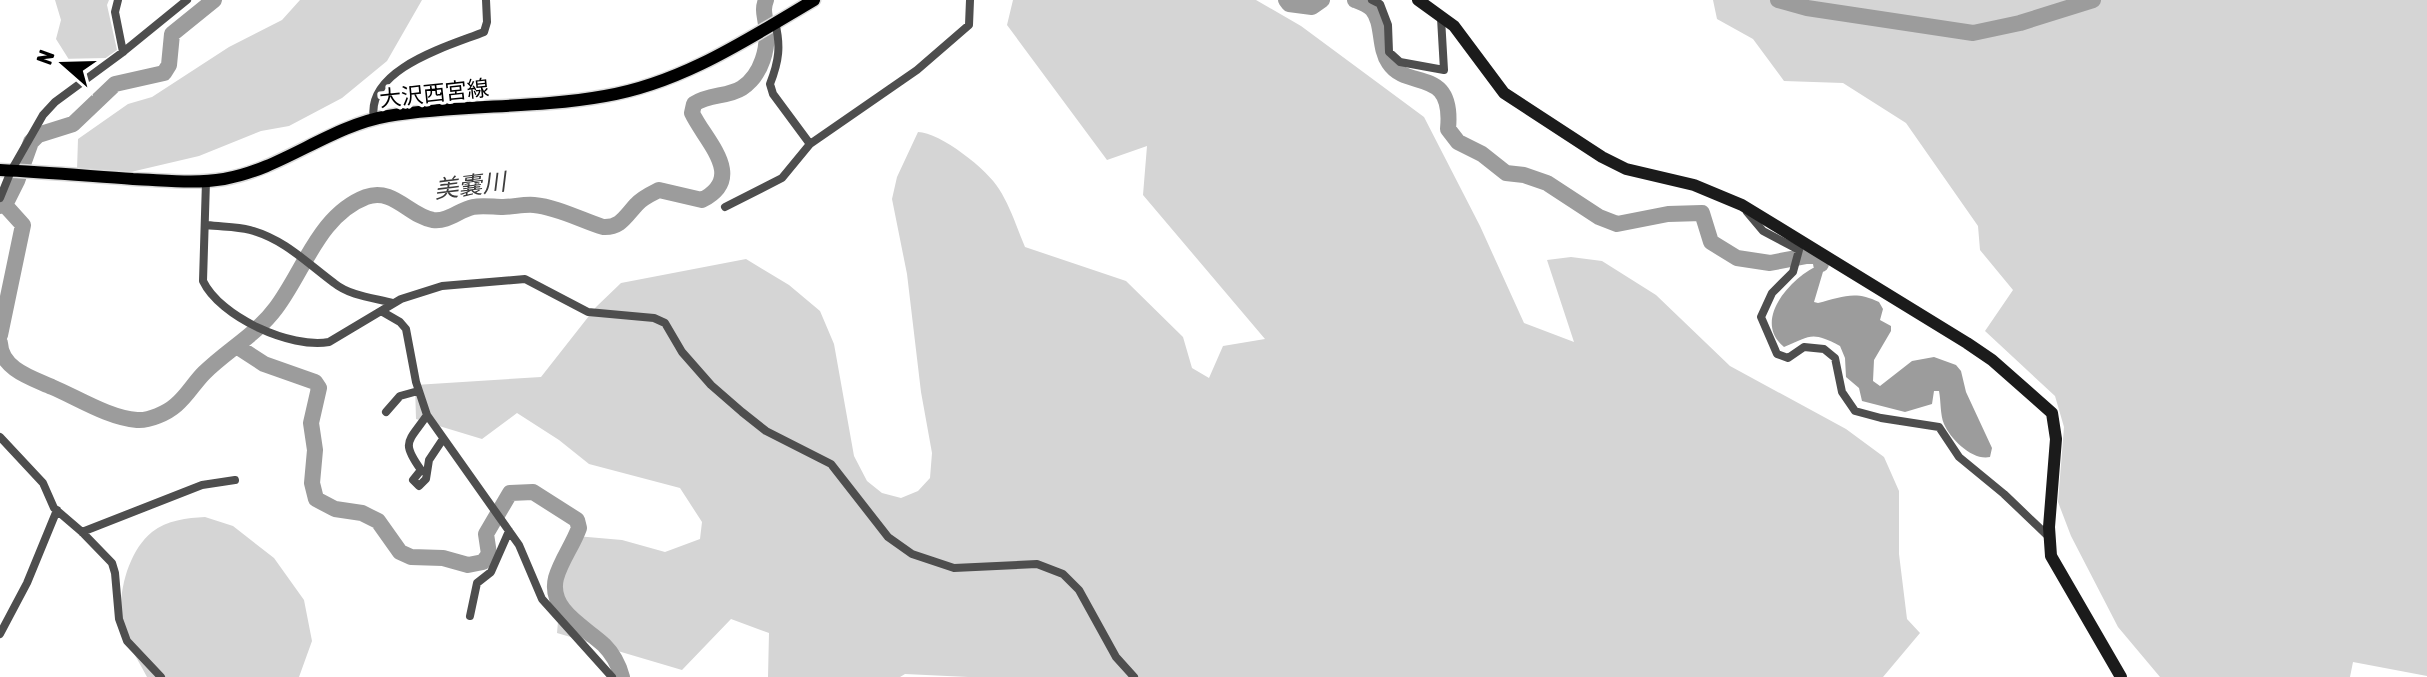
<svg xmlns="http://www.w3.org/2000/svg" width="2427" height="677" viewBox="0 0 2427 677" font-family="'Asap Condensed','Noto Sans JP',sans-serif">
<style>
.green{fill:#d5d5d5}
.water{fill:#9c9c9c}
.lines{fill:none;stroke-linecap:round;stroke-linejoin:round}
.river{stroke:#9c9c9c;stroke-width:16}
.primary-casing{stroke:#dbdbdb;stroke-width:15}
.street{stroke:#4e4e4e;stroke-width:8}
.secondary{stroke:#1b1b1b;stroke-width:12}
.primary{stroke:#000;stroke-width:12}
.labels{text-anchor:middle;stroke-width:6;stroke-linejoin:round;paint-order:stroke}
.street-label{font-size:22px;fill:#000;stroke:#fff}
.water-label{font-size:24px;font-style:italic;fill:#3d3d3d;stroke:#fff}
</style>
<rect width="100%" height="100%" fill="#fff"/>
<path class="green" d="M55,0H109L107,5L117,50L100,62L82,70L73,66L56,39L61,20Z
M300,0H422L387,61L342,98L289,126L261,131L199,156L118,175L77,170L78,139L128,104L152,97L229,47L282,20Z
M1013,0H1256L1301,26L1424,117L1480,226L1524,323L1574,342L1547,260L1571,257L1602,261L1656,295L1730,366L1846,429L1884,457L1899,491V554L1907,619L1920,633L1883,677H968L905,674L900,677H768L769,633L731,619L682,670L557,633L562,575L576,536L622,540L665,552L700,539L702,522L680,488L589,464L559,440L517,413L482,439L416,419L415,385L541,377L596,307L621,283L746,259L789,285L820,311L834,344L854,456L867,481L882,493L901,498L918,491L930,478L932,453L921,392L907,274L892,199L897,177L918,132C940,132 988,170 999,189C1010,206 1017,228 1025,247L1126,281L1183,337L1192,368L1209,378L1223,346L1265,339L1143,195L1147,146L1107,160L1007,25Z
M1713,0H2427V676L2353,662L2350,677H2160L2118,627L2071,536L2058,502L2064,427L2055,396L1985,331L2013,290L1980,250L1978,226L1906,123L1843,83L1784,81L1753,39L1717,19Z
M205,517L233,526L274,558L304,600L312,641L299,677H147C140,663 129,647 124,632C115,602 126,553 152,532C167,520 187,518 205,517Z"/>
<path class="water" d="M1821,264L1825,265L1814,302L1818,303C1842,297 1855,290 1879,302L1883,309L1880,320L1891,326V331L1874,360L1873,381L1880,386L1912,361L1934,357L1956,365L1961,371L1966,392L1992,448L1990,457C1973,461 1951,440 1944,424C1940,415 1941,401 1939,391H1934L1932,404L1905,412L1862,401L1859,388L1846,377L1845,358L1840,346C1811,331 1811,336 1784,347C1751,320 1792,276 1821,264Z"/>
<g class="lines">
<path class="river" d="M1286,0L1289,4L1312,7L1322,0
M1355,0C1360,2 1368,5 1372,9C1384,23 1378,47 1389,63C1407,91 1454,65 1448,129L1458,142L1482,154L1506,173L1524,175L1547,183L1599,217L1617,224L1668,214L1702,213L1711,242L1737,258L1770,263L1812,255L1821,258V264
M1778,0L1807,8L1973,33L2020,23L2093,0
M5,205L17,181L31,142L38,135L73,124L115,84L164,73L169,65L172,34L214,0
M0,206L5,205L23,225L0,335
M0,343C1,369 32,378 52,387C78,398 109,418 137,420C149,421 167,413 176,405C187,396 194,383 204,373C227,350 256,335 276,308C304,271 319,215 366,197C393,187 409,216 433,220C448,222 459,210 473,207C482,205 494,207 503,207C513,207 524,204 534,205C557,207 581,220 603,227C620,228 625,217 636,205C642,198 651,194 659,190L702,200C747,177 705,141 692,113L694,104C709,94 728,97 742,88C762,75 769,47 766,25C765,15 762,10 766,0
M238,347L264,364L315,382L319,388L311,423L315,450L312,483L316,499L335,509L362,513L378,521L400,552L411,557L443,558L468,565L483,562L489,554L486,534L510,493L533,492L577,520L579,528C573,545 561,560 556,578C548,610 585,627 604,645C613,654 619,666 622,677"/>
<defs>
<path id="primary" d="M0,170C44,172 89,176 133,179C164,180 194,184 224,179C282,169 330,126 388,116C460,104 534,109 605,96C682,83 748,39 814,0"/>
</defs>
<use href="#primary" class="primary-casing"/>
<path class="street" d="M118,0L115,12L123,52
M1372,0L1380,4L1388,25L1389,52L1400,62L1444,70L1441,18
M775,22C781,46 779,61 770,84L773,94L810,144
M374,119C365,69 449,46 484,32L487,22L486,0
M206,181L203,281C220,317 291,349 329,342L401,299L442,286L525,279L588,312L654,318L665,323L682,352L711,385L742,412L766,431L831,464L888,537L912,554L954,568L1037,564L1063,574L1079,590L1116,657L1134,677
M0,198L11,171L43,115L55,102L123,52L187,0
M725,207L782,178L810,144L917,70L969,25L970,0
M1747,212L1763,231L1799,250L1793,272L1772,293L1761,317L1777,354L1788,358L1804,347L1824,349L1835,358L1842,392L1855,411L1881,418L1939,427L1959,457L2004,494L2049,537
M207,225C221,227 236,226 250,230C284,239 307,263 334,283C350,296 374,298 393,303
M381,311L400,322L406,329L416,382L427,415L519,545L542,599L612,677
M386,412L400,396L418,391
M427,415C409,442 400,441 421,470L413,480L419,486L426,479L429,460L443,439
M0,437L43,483L54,508L82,532L112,563L115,573L119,619L127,641L161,677
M82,532L202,485L235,480
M470,616L477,583L491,572L509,531
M0,634L27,583L57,510"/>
<path class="secondary" d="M1418,0L1454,26L1504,93L1602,157L1626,169L1694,185L1742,205L1967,343L1992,360L2052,413L2056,439L2049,527L2051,556L2121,677"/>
<use href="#primary" class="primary"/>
</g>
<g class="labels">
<g class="street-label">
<text transform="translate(434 93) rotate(-6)" y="8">大沢西宮線</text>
</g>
<g class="water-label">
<text transform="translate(470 186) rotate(-7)" y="8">美嚢川</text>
</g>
</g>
<g transform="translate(64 64) rotate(290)" stroke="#ffffff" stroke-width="6" paint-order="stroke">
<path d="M0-6L14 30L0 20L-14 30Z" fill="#000000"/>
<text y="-12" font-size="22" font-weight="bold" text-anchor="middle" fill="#000000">N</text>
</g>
</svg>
